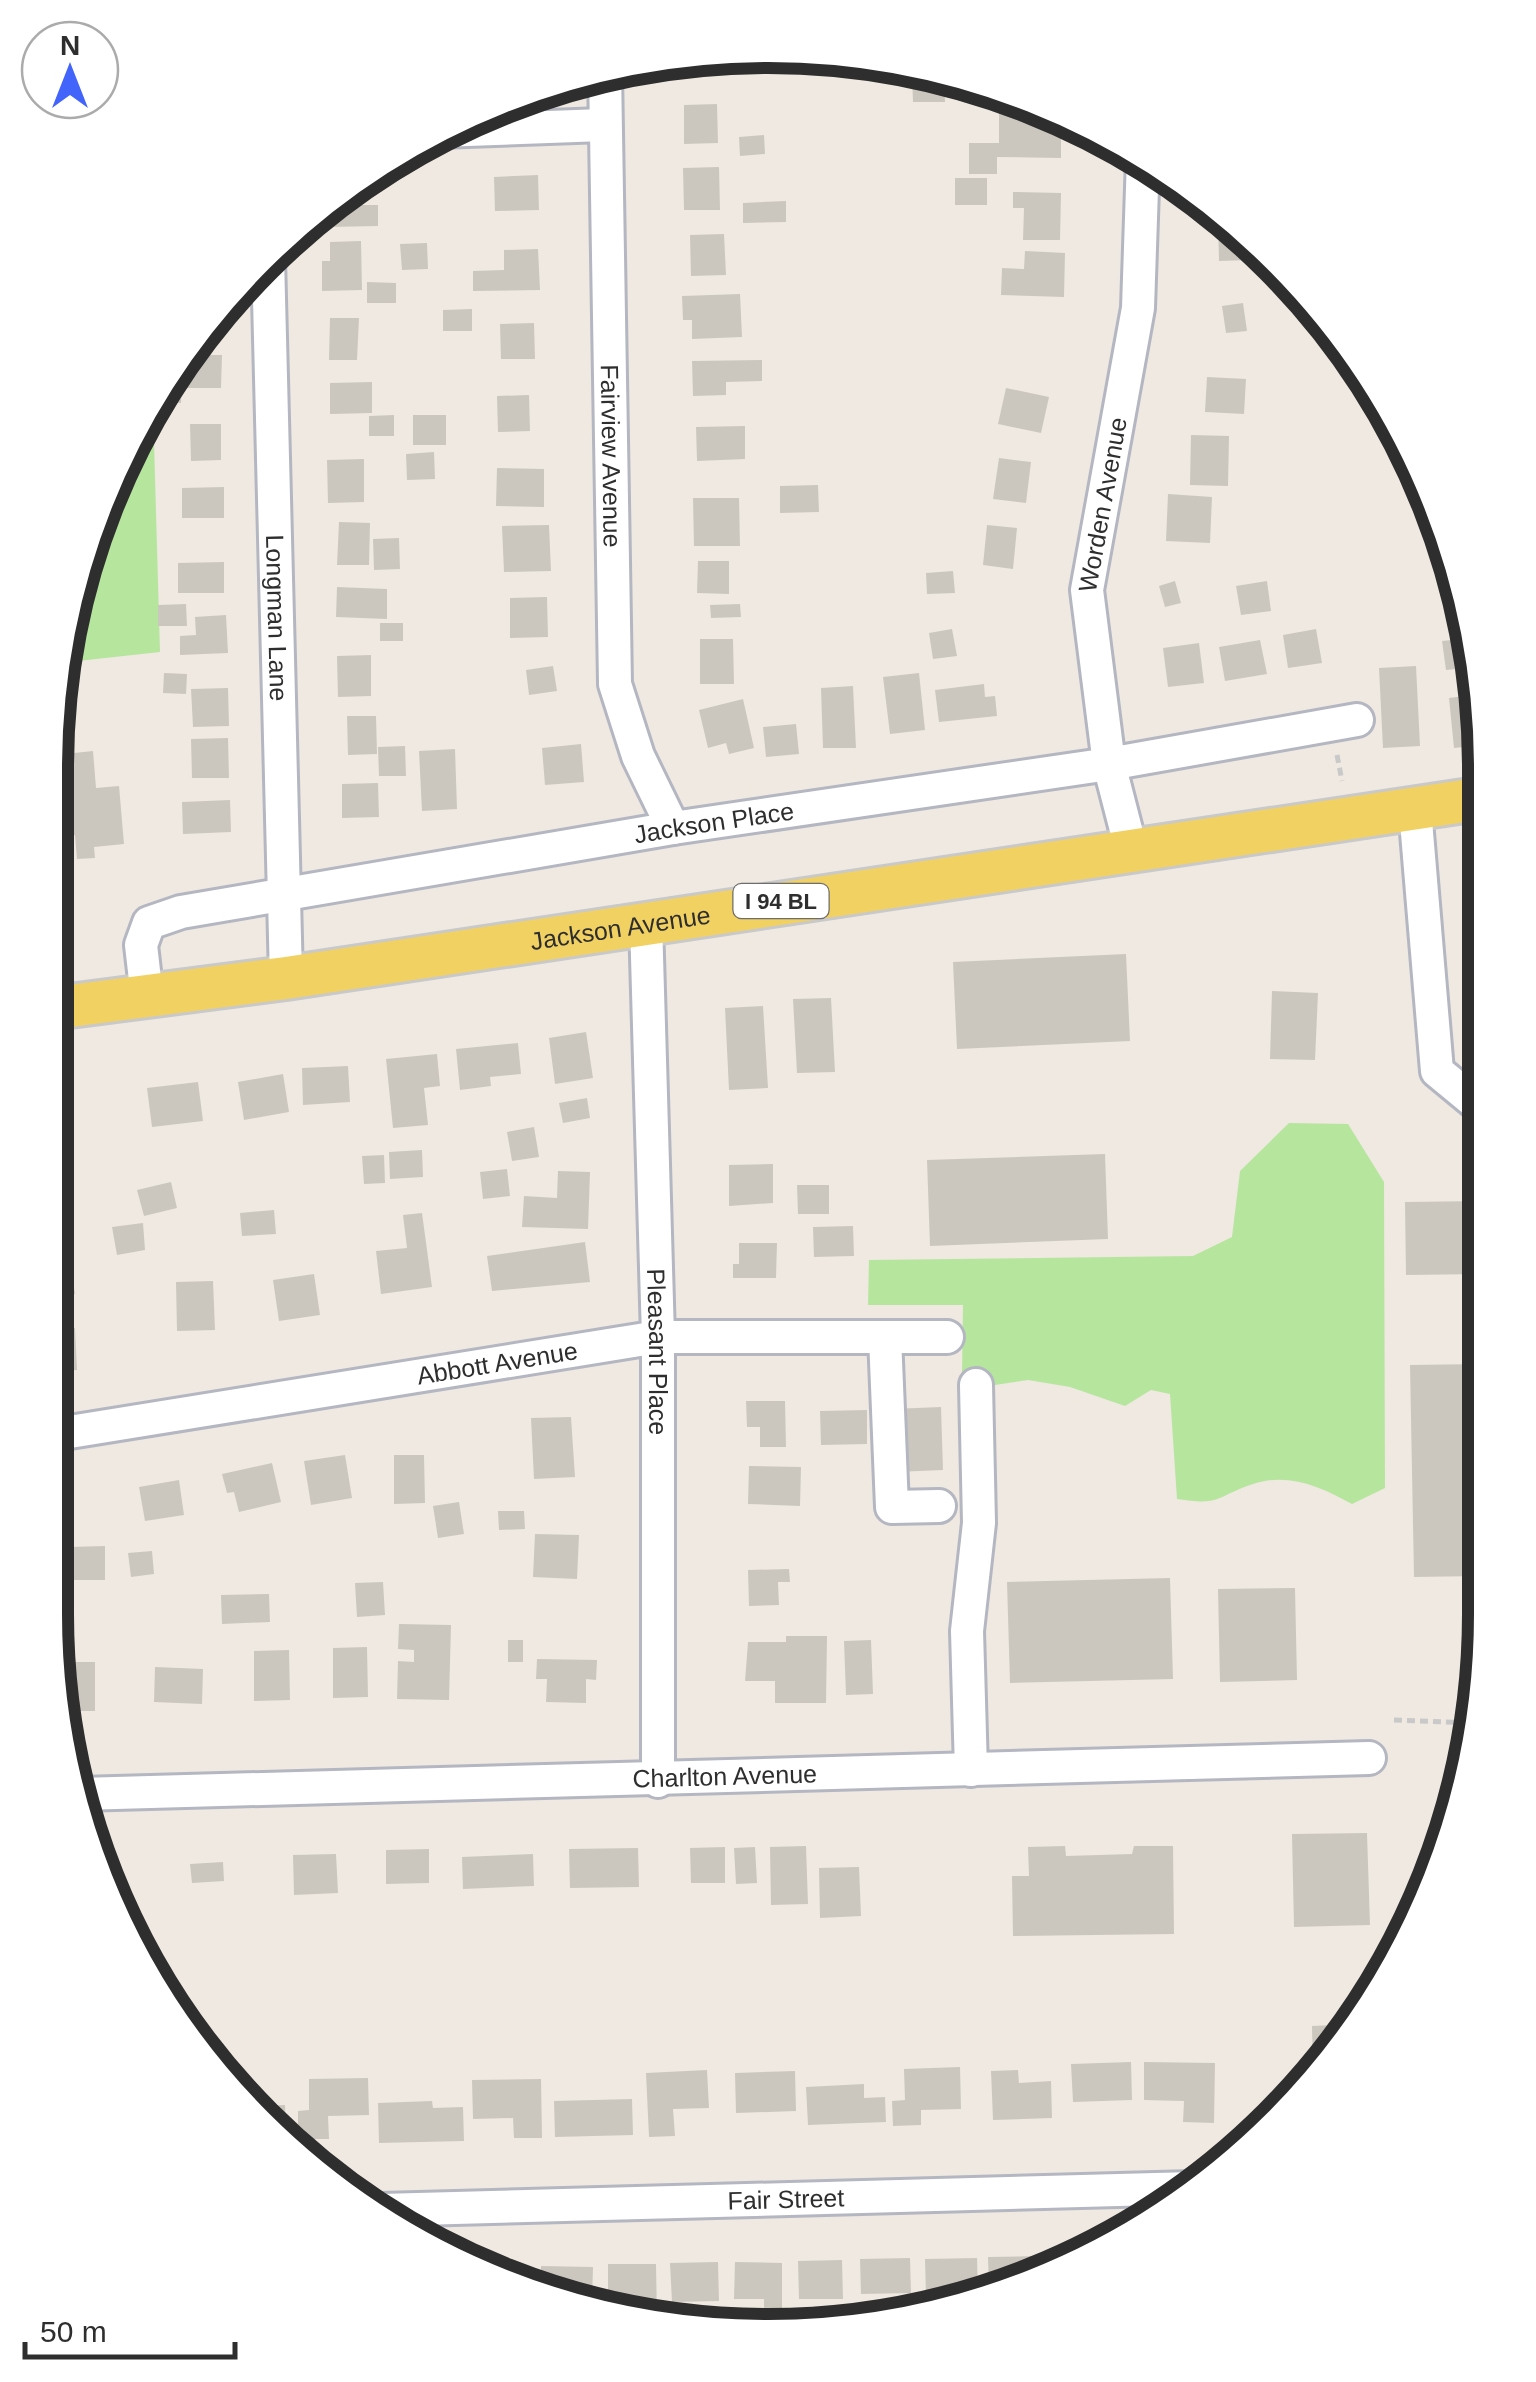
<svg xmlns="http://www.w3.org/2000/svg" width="1536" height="2382" viewBox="0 0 1536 2382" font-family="Helvetica,sans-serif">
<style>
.green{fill:#b6e59e}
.building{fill:#cbc7bf}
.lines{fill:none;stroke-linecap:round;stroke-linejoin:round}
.minor-casing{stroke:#b4b7c1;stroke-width:38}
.major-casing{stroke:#c9c9c9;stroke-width:48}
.path{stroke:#c9c9c9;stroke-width:5;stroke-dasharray:8 5;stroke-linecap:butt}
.minor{stroke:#fff;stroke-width:32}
.major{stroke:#f2d163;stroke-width:42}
.labels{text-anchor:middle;stroke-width:8;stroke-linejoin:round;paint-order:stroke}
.shield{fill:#fff;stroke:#6d6d6d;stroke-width:2.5}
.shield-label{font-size:22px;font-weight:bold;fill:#2e2e2e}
.street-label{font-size:25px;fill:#2e2e2e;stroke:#fff}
.rim{fill:none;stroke:#2e2e2e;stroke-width:12}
</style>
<rect width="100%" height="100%" fill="#efe9e1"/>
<path class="green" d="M153,407L160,652L60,663L124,451Z
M1289,1123L1348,1124L1384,1182L1385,1488L1352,1504C1322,1487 1288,1472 1253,1484C1214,1497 1222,1506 1177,1499L1170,1394L1151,1390L1125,1406L1070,1387L1028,1380L995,1385L962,1375L963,1305H868L869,1260L1193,1256L1232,1237L1240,1171Z"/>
<path class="building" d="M716,52L719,71L682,76L679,58Z
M912,75H944L945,102H913Z
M717,104L718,143L684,144V105Z
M999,110L1048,111L1061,116V158L997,157V174H969V143H999Z
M764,135L765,154L740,156L739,137Z
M719,167L720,210H684L683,168Z
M538,175L539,210L495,211L494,177Z
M955,178H987V205H955Z
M1013,192L1061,193L1060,240H1023L1024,208H1013Z
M361,193V205H378V226L328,227L327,202L338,194Z
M786,201V222L743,223V203Z
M1218,221H1232L1250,238L1251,260L1219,261Z
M724,234L726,275L691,276L690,235Z
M361,241L362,290L322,291V261H330V242Z
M427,243L428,269L402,270L400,244Z
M538,249L540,290L473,291V271L504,270V250Z
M1025,251L1065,253L1064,297L1001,295L1002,268L1024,269Z
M367,282L396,283V303H367Z
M740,294L742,337L692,339V320H683L682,296Z
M1243,303L1247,331L1226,333L1222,306Z
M472,309V331H443V310Z
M330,318H359L357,360H329Z
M534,323L535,359H501L500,324Z
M188,355H222L221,388H186Z
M762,360V381L726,382V395L693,396L692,361Z
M177,371H182L181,403L156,402Z
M1207,377L1246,379L1244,414L1205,412Z
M372,382V413L330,414V383Z
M1006,388L1049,397L1041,433L998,424Z
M529,395L530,431L498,432L497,396Z
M394,415V436H369V416Z
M413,415H446V445H413Z
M190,424H221V460L191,461Z
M745,426V459L697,461L696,427Z
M1191,435L1229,436L1228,486L1190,485Z
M434,452L435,479L407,480L406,454Z
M999,458L1031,462L1026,503L993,499Z
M364,459V502L328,503L327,460Z
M497,468L544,469V507L496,506Z
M818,485L819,512L780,513V486Z
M224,487V518H182V488Z
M1168,494L1212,497L1210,543L1166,541Z
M693,498H739L740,546H694Z
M339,522L370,523L369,565H337Z
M549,525L551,571L504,572L502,526Z
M987,525L1017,528L1013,569L983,565Z
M399,538L400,569L374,570L373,539Z
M698,561H729V594L697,593Z
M224,562V593H178V563Z
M953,571L955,593L927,594L926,573Z
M1175,581L1181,603L1165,607L1159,586Z
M1267,581L1271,611L1241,615L1236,586Z
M337,587L387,589V619L336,617Z
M547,597L548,637L510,638V598Z
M186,604L187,626H158V605Z
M740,604L741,617L711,618L710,605Z
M226,615L228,653L180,655V636L196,635L195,617Z
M380,623H403V641H380Z
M952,629L957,656L933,659L929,633Z
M1316,629L1322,663L1288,668L1283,635Z
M1471,638L1476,667L1446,670L1442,641Z
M700,639H733L734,684H700Z
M1260,640L1267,674L1225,681L1219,647Z
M1199,643L1204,683L1168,687L1163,648Z
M371,655V696L338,697L337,656Z
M553,666L557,691L529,695L526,670Z
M1416,666L1420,746L1383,748L1379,668Z
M164,673L187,674L186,694L163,693Z
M919,673L925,730L890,734L883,677Z
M984,684L985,697L995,696L997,716L939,722L935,690Z
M853,686L856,748H823L821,688Z
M228,688L229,726L193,727L191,689Z
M1480,694L1484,745L1454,748L1449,698Z
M743,699L754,748L729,754L726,743L708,748L699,710Z
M347,716H376L377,754L348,755Z
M796,724L799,754L766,757L763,727Z
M72,738L74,753L93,751L96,788L119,786L124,844L94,847L95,858L77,859L75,835L55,837L56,739Z
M228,738L229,778H192L191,739Z
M581,744L584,782L545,785L542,748Z
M405,746L406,776H379L378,747Z
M455,749L457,809L422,811L419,751Z
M378,783L379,817L342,818V784Z
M230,800L231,832L183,834L182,802Z
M1126,954L1130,1041L957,1049L953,962Z
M1272,991L1318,993L1315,1060L1270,1059Z
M831,998L835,1072L797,1073L793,999Z
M763,1006L768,1088L729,1090L725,1008Z
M586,1032L593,1078L555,1084L549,1038Z
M518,1043L521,1074L490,1077L491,1086L460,1090L456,1049Z
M437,1054L440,1086L424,1088L428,1125L393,1128L386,1059Z
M348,1066L350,1102L303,1105L302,1068Z
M283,1074L289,1112L244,1120L238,1082Z
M198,1082L203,1121L152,1127L147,1088Z
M587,1098L590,1118L563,1123L559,1103Z
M534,1127L539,1157L512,1161L507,1132Z
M422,1150L423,1177L390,1179L389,1152Z
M1105,1154L1108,1239L930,1246L927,1160Z
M384,1155L385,1183L364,1184L362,1156Z
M773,1164V1203L729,1206V1165Z
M507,1169L510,1196L483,1199L480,1172Z
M558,1171L590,1172L588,1229L522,1227L524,1196L557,1198Z
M171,1182L177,1208L144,1216L137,1190Z
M797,1185H829V1214H798Z
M1482,1201V1274L1406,1275L1405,1202Z
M274,1210L276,1234L242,1236L240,1213Z
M422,1213L432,1287L381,1294L376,1251L407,1248L403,1215Z
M143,1223L145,1250L117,1255L112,1227Z
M853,1226L854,1256L814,1257L813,1227Z
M585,1242L590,1282L492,1291L487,1256Z
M739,1243H777L776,1278H733V1264H739Z
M71,1270L75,1294L52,1297V1272Z
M314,1274L320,1315L279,1321L273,1280Z
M213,1281L215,1330L177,1331L176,1282Z
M75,1328L77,1370L52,1372V1330Z
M1482,1364L1481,1576L1414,1577L1410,1365Z
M746,1401H785L786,1447H760V1427H747Z
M941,1407L943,1470L895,1472L892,1409Z
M867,1410V1444L821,1445L820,1411Z
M571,1417L575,1477L534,1479L531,1418Z
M345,1455L352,1498L311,1505L304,1461Z
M394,1455H424L425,1503L394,1504Z
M272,1463L281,1502L239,1512L234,1492L227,1493L222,1474Z
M749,1466L801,1467L800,1506L748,1504Z
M179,1480L184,1515L145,1521L139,1487Z
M459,1502L464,1534L438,1538L433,1506Z
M51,1505H57L58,1558H50Z
M498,1511H524L525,1529L499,1530Z
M535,1534L579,1535L577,1579L533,1577Z
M105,1546V1580H70L69,1547Z
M152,1551L154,1574L131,1577L128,1553Z
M789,1569L790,1582H778L779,1605L749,1606L748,1570Z
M1170,1578L1173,1679L1010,1683L1007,1582Z
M383,1582L385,1615L357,1617L355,1583Z
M1295,1588L1297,1680L1220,1682L1218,1589Z
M269,1594L270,1622L222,1624L221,1595Z
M51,1622H65L66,1662H95V1711H73V1702H64Z
M399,1624L451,1625L449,1700L397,1699L398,1661L414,1662V1650L398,1649Z
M786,1636H827L826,1703H775V1681H745L748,1642H786Z
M508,1640H523V1662H508Z
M871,1640L873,1694L846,1695L844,1641Z
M367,1647L368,1697L333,1698V1648Z
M289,1650L290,1700L254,1701V1651Z
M537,1659L597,1660L596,1680L586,1679V1703L546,1702L547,1679H536Z
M155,1667L203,1669L202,1704L154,1702Z
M1367,1833L1370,1925L1294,1927L1292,1834Z
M806,1846L808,1904L771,1905L770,1847Z
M1065,1846L1066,1856L1132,1854L1134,1846H1173L1174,1934L1013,1936L1012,1876H1029L1028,1847Z
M725,1847V1883H691L690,1848Z
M755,1847L757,1883L736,1884L734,1848Z
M638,1848L639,1887L570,1888L569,1849Z
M429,1849V1883L386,1884V1850Z
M336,1854L338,1893L294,1895L293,1855Z
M533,1854L534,1886L463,1889L462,1857Z
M223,1862L224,1881L192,1883L190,1864Z
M859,1867L861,1916L820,1918L819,1868Z
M124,1918H137L138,1945Z
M1334,2025L1335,2045L1313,2073L1312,2026Z
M1131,2062L1132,2100L1073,2102L1071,2064Z
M1144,2062L1215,2063L1214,2123L1183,2122L1184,2101L1144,2100Z
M960,2067L961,2109L921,2110V2125L893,2126L892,2101L905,2100L904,2069Z
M707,2070L709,2108L673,2109L675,2136L649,2137L646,2073Z
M1018,2070L1019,2083L1051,2081L1052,2118L993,2120L991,2071Z
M795,2071L796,2111L736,2113L735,2073Z
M368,2078L369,2115L328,2116L329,2139H298V2111L309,2110V2079Z
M541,2079L542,2138H514L513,2118L473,2119L472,2080Z
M864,2084V2098L885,2097L886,2122L808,2125L806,2087Z
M632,2099L633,2135L555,2137L554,2101Z
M432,2101L433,2108L463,2107L464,2141L379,2143L378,2103Z
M285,2105L286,2136L258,2106Z
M1039,2256V2269L989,2291L988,2257Z
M910,2258L911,2293L861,2294L860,2259Z
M977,2258L978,2294L926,2295L925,2259Z
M842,2260L843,2299H799L798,2261Z
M718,2262L719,2301L672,2302L670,2263Z
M735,2262L782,2263V2315H764V2299H734Z
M608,2264H656L657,2318L634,2313V2301L608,2302Z
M541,2266L593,2267L592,2299L541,2295Z
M491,2269H527V2289Z"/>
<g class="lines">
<defs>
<g id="minor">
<path id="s1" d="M605,71L615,684L638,756L673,828"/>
<path d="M439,131L603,125"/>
<path id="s2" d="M268,258L286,978"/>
<path d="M1415,809L1437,1071L1483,1109"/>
<path id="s3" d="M1131,849L1109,764L1087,590L1138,308L1143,158"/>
<path id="s4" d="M646,922L658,1337V1781"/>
<path id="s5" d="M147,997L141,945L149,923L181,912L673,828L1109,764L1357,720"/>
<path d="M885,1337L892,1507L939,1506"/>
<path id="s6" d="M51,1435L658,1337H947"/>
<path d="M971,1770L967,1631L979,1523L976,1385"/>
<path id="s7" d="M80,1794L1369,1758"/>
<path id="s8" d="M381,2210L1193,2188"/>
</g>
<g id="major">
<path id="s9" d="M54,1008L286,978L1484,798"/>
</g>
</defs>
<use href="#minor" class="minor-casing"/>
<use href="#major" class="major-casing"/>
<path class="path" d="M1337,755L1342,781
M1394,1720L1476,1723"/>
<use href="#minor" class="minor"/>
<use href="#major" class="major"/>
</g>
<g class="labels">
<rect class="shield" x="733.5" y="884" width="95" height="34" rx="8"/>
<g class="shield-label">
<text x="781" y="909">I 94 BL</text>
</g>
<g class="street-label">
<text dy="9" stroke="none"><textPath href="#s1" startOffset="385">Fairview Avenue</textPath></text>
<text dy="9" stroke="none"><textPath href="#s3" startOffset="350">Worden Avenue</textPath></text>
<text dy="9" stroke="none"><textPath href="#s2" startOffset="360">Longman Lane</textPath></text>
<text dy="9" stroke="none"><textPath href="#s5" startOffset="650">Jackson Place</textPath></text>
<text dy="9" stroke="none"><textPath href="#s9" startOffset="572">Jackson Avenue</textPath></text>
<text dy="9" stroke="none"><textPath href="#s4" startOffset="430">Pleasant Place</textPath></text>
<text dy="9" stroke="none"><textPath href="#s6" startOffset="452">Abbott Avenue</textPath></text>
<text dy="9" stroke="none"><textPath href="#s7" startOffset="645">Charlton Avenue</textPath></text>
<text dy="9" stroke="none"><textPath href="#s8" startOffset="405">Fair Street</textPath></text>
</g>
</g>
<path d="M0 0H1536V2382H0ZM768 68H768A700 700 0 0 1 1468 768V1614A700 700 0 0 1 768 2314H768A700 700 0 0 1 68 1614V768A700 700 0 0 1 768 68Z" fill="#fff" fill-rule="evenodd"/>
<path class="rim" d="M768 68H768A700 700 0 0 1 1468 768V1614A700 700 0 0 1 768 2314H768A700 700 0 0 1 68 1614V768A700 700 0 0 1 768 68Z"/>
<g transform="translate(70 70)"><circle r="48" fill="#ffffff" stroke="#ababab" stroke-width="2.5"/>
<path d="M0-8L18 38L0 25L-18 38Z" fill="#4264fb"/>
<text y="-15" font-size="28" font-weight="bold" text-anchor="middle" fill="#2e2e2e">N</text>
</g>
<path d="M25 2342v15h210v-15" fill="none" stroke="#2e2e2e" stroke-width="5"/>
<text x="40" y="2342" font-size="30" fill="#2e2e2e" stroke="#ffffff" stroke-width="8" paint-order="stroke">50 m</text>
</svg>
